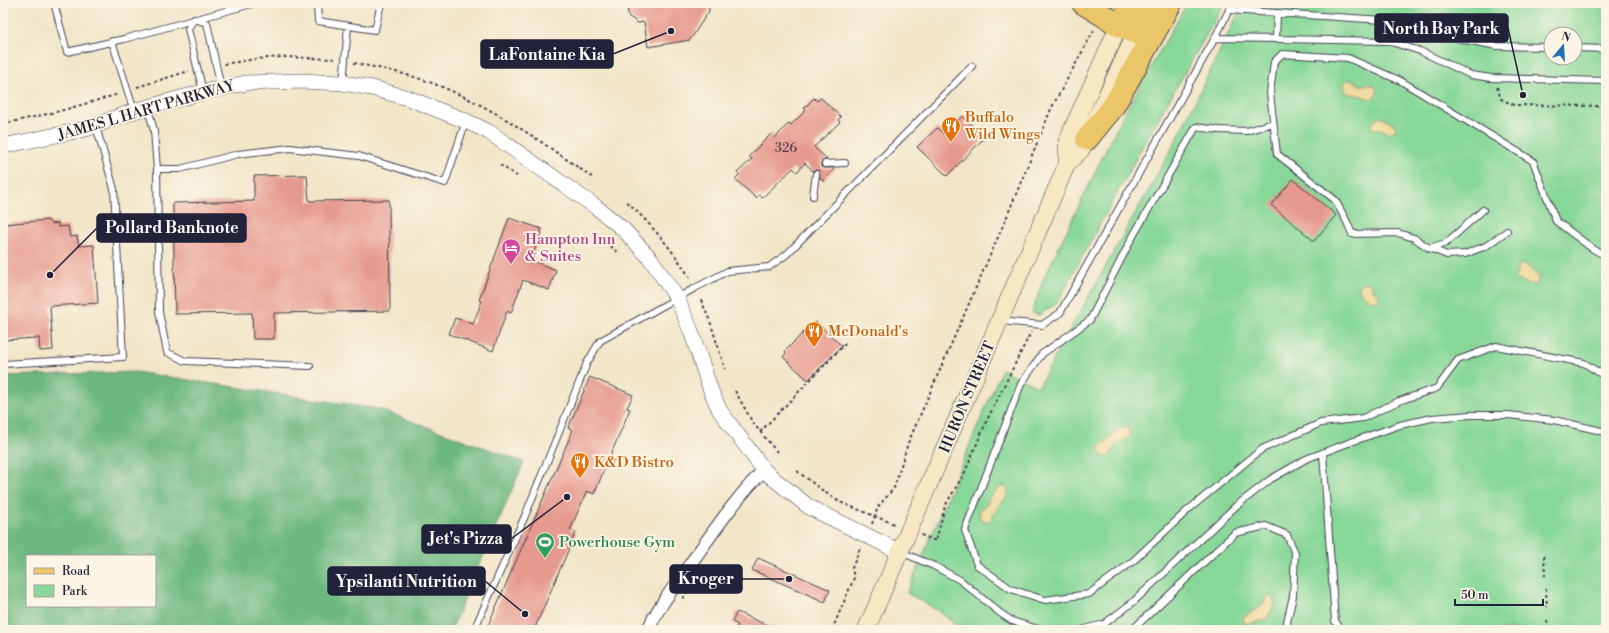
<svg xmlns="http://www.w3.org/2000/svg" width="1609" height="633" viewBox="0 0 1609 633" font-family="'Libre Bodoni',serif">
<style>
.green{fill:#86d798;stroke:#547c6a;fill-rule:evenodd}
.forest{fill:#6cb880;stroke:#476d5e;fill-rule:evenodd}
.sand{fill:#eeda9e;stroke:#887e6c}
.building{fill:#e6998e}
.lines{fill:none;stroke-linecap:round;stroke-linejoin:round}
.service-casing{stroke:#413f50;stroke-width:8}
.minor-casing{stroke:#413f50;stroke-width:14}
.tertiary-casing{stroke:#413f50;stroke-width:16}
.secondary-casing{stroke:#413f50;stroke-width:18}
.primary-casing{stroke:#413f50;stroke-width:20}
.motorway-casing{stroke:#413f50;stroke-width:24}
.path{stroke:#413f50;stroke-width:2;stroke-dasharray:3 3;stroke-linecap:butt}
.service{stroke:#fff;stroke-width:6}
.minor{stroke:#fff;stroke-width:12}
.tertiary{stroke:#fff;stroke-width:15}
.secondary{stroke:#f7e8c3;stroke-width:17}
.primary{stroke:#eac669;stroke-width:19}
.motorway{stroke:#eac669;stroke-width:22}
.labels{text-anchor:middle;stroke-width:3.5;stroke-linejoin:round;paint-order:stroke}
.number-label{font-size:13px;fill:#534050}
.street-label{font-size:15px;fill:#22223b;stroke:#fcf5e5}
.food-label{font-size:15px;fill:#c56008;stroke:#fcf5e5;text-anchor:start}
.hotel-label{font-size:15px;fill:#b23c85;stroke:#fcf5e5;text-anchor:start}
.leisure-label{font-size:15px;fill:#27864d;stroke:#fcf5e5;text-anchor:start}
.leader{fill:none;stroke:#22223b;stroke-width:1.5}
.callout-dot{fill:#22223b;stroke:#fcf5e5;stroke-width:1.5}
.callout{fill:#22223b;stroke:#22223b;stroke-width:1.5}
.callout-label{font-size:16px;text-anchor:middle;font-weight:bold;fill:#fff}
</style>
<rect width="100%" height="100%" fill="#fcf5e5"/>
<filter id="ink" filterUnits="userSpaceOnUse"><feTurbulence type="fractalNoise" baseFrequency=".025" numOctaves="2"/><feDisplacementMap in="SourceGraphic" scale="8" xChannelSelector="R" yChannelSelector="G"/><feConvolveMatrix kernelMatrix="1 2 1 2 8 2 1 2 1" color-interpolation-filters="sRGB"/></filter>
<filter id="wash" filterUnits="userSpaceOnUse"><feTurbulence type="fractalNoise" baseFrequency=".012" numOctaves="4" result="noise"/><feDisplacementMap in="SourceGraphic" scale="16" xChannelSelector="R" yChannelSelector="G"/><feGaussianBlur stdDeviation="0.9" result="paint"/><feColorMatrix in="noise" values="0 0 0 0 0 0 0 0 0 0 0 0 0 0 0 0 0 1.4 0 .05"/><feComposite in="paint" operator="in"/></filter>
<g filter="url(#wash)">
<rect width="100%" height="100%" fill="#f2e5c8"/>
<path class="green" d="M1187,3H1225L1147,138L1057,303L1039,315L1032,313L1043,280L1120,121Z
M1243,3H1606V630H962L939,611L907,593L1002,369L1038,387L1176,141ZM1551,34H1575V58H1551Z"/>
<path class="forest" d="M136,372L378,409L524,462L451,630H3V376ZM27,556H155V606H27Z"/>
<path class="sand" d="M1351,79L1360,85C1367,85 1372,82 1377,90L1376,95L1371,99L1357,95L1346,93L1344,87L1345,81Z
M1379,116L1395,125L1396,130L1389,133L1380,129H1373L1371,125Z
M1524,264C1530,267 1533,272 1538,276V282L1536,285H1532L1517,280C1515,275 1516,270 1519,265Z
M1364,282L1370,283L1372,286V289L1379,294L1378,300L1371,301L1362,294L1359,289L1360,285Z
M1118,428H1128L1130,435C1127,441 1122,440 1117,444C1113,449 1112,454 1107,457L1102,456L1098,449L1100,444L1107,441Z
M1001,486H1004L1008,490L1006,498L998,507L990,521L986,522L982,521L979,516L981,508L987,504L989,498Z
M1269,596H1272L1275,604L1266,620L1248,624L1244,623L1243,617L1262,606L1266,597Z"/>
<g id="blocks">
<path class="building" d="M627,3H708L709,11L690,40L648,47L644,22L638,23L628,16Z
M814,98L817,101L821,98L841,117L838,120L840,122L814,147L827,159L821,162V167L825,168H835L823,181L820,178L819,171L816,170L813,171L805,163L797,172L793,168L762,198L759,195L756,198L735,179L739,175L737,173L752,159L749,156L771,134L775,138L789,123L791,125L806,110L804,108Z
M963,116L984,138L947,176L917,147L937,128L944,134Z
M307,175L309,201L389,200L390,311L274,313V339H253L252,313L175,314L173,203L254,201V176Z
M1293,179L1336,215L1314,241L1271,205Z
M509,218L542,229L531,260L556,270L549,290L523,280L511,313L507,311L493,351L449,334L455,318L473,324L482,301L479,300Z
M48,220L51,224L58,223V227L68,226L70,237L77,236L79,246L94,245L98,303L50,306L53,350L40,351L39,338L3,340V229H4V224Z
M816,322L842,346L808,380L783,357L786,353L785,351L808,328L809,329Z
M590,377L633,395L627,408L630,409L594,494L587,491L570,530L576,532L534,630H486L573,430L568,428Z
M758,558L830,590L825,602L752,570Z
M737,612L778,630H736L738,625L732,622Z"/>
</g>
</g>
<g filter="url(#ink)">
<use href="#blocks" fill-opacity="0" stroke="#413f50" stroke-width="1"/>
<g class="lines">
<defs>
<path id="service" d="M54,3L67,52L124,39L255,3
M317,3L318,21L375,30L381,3
M1229,10L1398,21L1461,39L1497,46L1551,47
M1215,38L1388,41L1420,51L1471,75L1491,78L1606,81
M1276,39L1277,13
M112,41L134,111
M1575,48L1606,49
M343,83L348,26
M203,92L188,29L194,19L207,23L221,88
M148,108L154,131L157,169
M1273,123L1247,131L1219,130L1196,127L1132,238L1090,320L1042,354L1021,384L965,530L977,565L1011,589L1045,600L1089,594L1132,562L1188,510L1262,449L1321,423L1363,418L1399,401L1437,388L1458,360L1496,346L1584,363L1606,377
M825,164L845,163
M813,196L816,174
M1507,231L1486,246L1465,254L1447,255L1429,248L1414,238L1398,233L1352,234L1347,222L1335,200L1277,154L1270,93L1274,62L1282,54L1348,58L1401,81L1533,161L1556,221L1593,249L1606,256
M1429,248L1446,243L1483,210
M1001,321L1042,325L1060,313L1215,38L1229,10L1237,3
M3,364L123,357L114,189L96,126
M310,366L185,361L167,352L159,312L157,169H180L238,154L290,148L359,156L445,183L466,121
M1323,453L1335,621L1341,630
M901,552L934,566L960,580L1000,613L1012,621L1041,630
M474,630L525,516L587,363L600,341L695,288L728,271L769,267L787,254L972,66
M1081,630L1104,624L1132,603L1236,506L1271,479L1306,459L1351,442L1400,425L1432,418L1470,415H1508L1554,420L1606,432
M1132,630L1235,533L1266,526L1287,535L1295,553L1293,596L1287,622L1289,630"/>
<path id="minor" d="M648,630C658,606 676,585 691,563C714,531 736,498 764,470"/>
<path id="tertiary" d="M3,146L86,129L134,111L203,92L246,83L299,81L343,83L372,88L408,98L466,121L489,132L596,207L623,229L650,258L677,298L691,331L711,391L720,411L764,470L774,479L809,507L900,552"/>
<path id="secondary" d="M1067,164V141L1119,25
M866,630L1067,164L1081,150L1136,33"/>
<path id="primary" d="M1119,25L1130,3
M1136,33L1150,3"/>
<path id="motorway" d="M1083,3L1119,25L1136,33
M1087,139L1113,107L1171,3"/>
</defs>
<use href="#service" class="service-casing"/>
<use href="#minor" class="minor-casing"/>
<use href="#tertiary" class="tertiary-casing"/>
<use href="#secondary" class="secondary-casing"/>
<use href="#primary" class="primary-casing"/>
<use href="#motorway" class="motorway-casing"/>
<path class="path" d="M354,63C384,69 414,75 442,87C497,109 544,144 592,177
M224,64L256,59L283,57L335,59
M137,87L189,71
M1497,87L1501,99L1514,105L1606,106
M3,124L60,111L119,94
M500,165L517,176
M627,202C651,224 673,250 690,278
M597,234L617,252
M701,300L710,321L725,369
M735,391L753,423L777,452
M760,432L846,343
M797,471L826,493L842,503L897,525
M872,524L878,507L894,488L908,443L1005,221L1051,109L1094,30
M921,535L936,541L945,506L965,472L987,420L1031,332
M1544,556L1545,576
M1546,588L1547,607
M683,599L686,593
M1547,620L1548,630
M832,630L854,578L852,568L861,546"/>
<use href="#service" class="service"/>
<use href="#minor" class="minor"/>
<use href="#tertiary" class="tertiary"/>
<use href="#secondary" class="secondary"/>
<use href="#primary" class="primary"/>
<use href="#motorway" class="motorway"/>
</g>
</g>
<defs>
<symbol id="restaurant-pin" viewBox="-11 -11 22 30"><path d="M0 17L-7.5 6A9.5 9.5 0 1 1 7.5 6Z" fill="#e8710a" stroke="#fcf5e5"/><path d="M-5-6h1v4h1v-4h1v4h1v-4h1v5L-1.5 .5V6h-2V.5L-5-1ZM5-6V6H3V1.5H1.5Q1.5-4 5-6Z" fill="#fff"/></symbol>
<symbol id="hotel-pin" viewBox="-11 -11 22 30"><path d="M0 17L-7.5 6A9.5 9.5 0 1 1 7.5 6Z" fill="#d1479c" stroke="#fcf5e5"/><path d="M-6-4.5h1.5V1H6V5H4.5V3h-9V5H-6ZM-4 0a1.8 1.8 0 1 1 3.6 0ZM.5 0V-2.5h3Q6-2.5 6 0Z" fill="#fff"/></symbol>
<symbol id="stadium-pin" viewBox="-11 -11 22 30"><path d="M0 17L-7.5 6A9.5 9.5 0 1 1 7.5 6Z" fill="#2e9e5b" stroke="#fcf5e5"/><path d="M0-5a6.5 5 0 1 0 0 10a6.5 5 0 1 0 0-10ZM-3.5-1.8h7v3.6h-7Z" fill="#fff"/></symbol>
</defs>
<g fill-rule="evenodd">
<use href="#restaurant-pin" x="940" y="115" width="22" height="30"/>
<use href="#hotel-pin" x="500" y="237" width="22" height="30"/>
<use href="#restaurant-pin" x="803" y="320" width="22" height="30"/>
<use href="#restaurant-pin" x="569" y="451" width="22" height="30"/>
<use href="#stadium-pin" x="534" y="531" width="22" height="30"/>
</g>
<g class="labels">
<g class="number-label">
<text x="786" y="152">326</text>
</g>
<g class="street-label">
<text transform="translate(146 110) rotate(-16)" y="5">JAMES L HART PARKWAY</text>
<text transform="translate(967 397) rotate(-67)" y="5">HURON STREET</text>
</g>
<g class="food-label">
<text x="965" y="122">Buffalo<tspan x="965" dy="17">Wild Wings</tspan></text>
<text x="828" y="336">McDonald's</text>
<text x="594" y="467">K&amp;D Bistro</text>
</g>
<g class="hotel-label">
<text x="525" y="244">Hampton Inn<tspan x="525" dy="17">&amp; Suites</tspan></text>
</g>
<g class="leisure-label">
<text x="559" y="547">Powerhouse Gym</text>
</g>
</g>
<path class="leader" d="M1523 95L1508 28M671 31L613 54M50 275L97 228M567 497L511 539M789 579L742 579M525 614L485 581"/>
<g class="callout-dot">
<circle cx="1523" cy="95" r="4"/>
<circle cx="671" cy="31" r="4"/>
<circle cx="50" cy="275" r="4"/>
<circle cx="567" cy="497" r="4"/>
<circle cx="789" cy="579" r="4"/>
<circle cx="525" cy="614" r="4"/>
</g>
<g class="callout">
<rect x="1375" y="14" width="133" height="28" rx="4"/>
<rect x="481" y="40" width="132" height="28" rx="4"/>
<rect x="97" y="214" width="149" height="28" rx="4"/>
<rect x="422" y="525" width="89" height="28" rx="4"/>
<rect x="670" y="565" width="72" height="28" rx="4"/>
<rect x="328" y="567" width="157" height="28" rx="4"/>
</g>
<g class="callout-label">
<text x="1441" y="34">North Bay Park</text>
<text x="547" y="60">LaFontaine Kia</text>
<text x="172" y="233">Pollard Banknote</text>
<text x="466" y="544">Jet's Pizza</text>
<text x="706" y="584">Kroger</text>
<text x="406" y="587">Ypsilanti Nutrition</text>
</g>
<rect width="1609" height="633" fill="none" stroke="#fcf5e5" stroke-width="16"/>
<rect x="26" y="555" width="130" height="52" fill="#fcf5e5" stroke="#a5a1a1"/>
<rect x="34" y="568" width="20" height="6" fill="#eac669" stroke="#a5a1a1"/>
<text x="62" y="575" font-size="12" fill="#22223b">Road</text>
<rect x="34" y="585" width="20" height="12" fill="#86d798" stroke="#a5a1a1"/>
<text x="62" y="595" font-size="12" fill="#22223b">Park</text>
<g transform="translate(1563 46) rotate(18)"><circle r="19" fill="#fcf5e5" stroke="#a5a1a1"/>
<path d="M0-3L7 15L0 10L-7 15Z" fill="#1f6fb2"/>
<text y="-6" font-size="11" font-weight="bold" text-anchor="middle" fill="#22223b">N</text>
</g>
<path d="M1455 599v6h88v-6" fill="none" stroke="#22223b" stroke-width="2"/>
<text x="1461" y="599" font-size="12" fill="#22223b" stroke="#fcf5e5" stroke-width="3" paint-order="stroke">50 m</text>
</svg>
